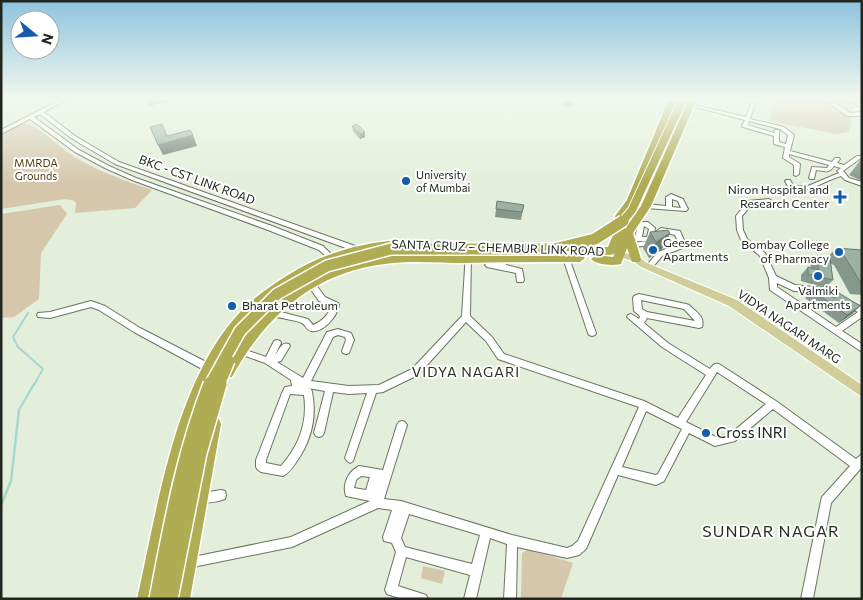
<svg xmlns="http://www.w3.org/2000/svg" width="863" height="600" viewBox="0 0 863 600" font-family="Commissioner,sans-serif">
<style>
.green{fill:#d6c7ac}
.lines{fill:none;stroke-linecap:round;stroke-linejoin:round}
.stream-far1{stroke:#a5d9cf;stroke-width:2}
.stream{stroke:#a5d9cf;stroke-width:2.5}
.minor-casing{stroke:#6a7462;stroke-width:2}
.major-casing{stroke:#fff;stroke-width:2}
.highway-casing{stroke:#fff;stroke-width:3}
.minor{fill:#fff;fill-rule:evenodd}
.major{fill:#d0cd98;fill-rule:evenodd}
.highway{fill:#b0ac53;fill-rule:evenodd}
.highway-bridge-far2-casing{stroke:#fff;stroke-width:10;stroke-linecap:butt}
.highway-bridge-far1-casing{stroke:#fff;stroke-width:14;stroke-linecap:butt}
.highway-bridge-casing{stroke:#fff;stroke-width:18;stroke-linecap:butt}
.highway-bridge-far2{stroke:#b0ac53;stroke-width:8}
.highway-bridge-far1{stroke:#b0ac53;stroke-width:11}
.highway-bridge{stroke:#b0ac53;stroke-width:15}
.wall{fill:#86988c}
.shaded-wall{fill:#6d7c72}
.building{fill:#9cb1a3;stroke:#6d7c72}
.poi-dot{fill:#125cac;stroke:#fff;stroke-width:2}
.labels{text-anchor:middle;stroke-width:4;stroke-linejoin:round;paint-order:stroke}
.far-park-label{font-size:11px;fill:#533d0d;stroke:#fff}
.far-poi-label{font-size:11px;fill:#21261e;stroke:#fff;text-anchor:start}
.street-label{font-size:12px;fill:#21261e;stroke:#fff}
.poi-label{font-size:12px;fill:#21261e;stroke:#fff;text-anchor:end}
.neighbourhood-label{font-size:14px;letter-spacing:1px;fill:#262f1f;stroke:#fff}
.near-poi-label{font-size:15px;fill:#21261e;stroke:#fff;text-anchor:start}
.near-neighbourhood-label{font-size:16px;letter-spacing:1px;fill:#262f1f;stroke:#fff}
</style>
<rect width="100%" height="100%" fill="#e3efda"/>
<path class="green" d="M775,99H857L862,102L853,109L849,132L837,134L770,121Z
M25,123C44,129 56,145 73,156C98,171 125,181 152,190L135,208L75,213L76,203L72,200L65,199L1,209V135Z
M60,205L67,214L41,253L39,299L14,317L1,318V214Z
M529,549L573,563L561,599H521L522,553Z
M423,566L445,571L442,584L421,578Z"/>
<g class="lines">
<path class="stream-far1" d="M28,313L13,337L18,347L43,369L34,385"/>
<path class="stream" d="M1,505L11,481L19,410L34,384"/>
<defs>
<path id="minor" d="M62,99H68L44,112L75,136L119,162L358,247L359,249L356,251H354L115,164L71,138L40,114L34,117L79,150L109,166L136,178L272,226L323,246L334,257L333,259H329L319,250L268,230L132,180L105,168L75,152L30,119L1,134V130Z
M824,99H829L850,113L862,112V116H847Z
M848,99H853L862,105V108Z
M751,103L755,104L750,119L784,127L793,134L794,135L790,151L832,162L835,158H839L840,159L837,163L844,165L857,156H861V158L843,171L849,178L862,182V186L845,180L841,176C823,181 809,194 790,190L785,181L786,180H790L794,187L808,186L839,173L837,171L841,168L834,166C828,174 826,171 816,170L814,179H810L809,178L812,167L827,168L829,165L789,154V157L800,164L799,174L796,176L794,175V165L783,158L785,147L774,144V136L743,127L742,126L745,120L688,105L690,104L746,117ZM749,121L780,129L788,135L786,144L779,142V130H775L774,133L748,125Z
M671,194L683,199L688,209L686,211L646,208L643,206L646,204L666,206V197ZM672,199L678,201L681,208L672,207Z
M769,199L772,201L771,202L752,204L742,216L743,230L747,239L765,253L776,276L795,285L822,288L862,307V317L842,331L862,344V352L770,290L769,278L760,256L741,240L737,230L736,216L748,201ZM777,283L794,291L818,293L858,312L836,327L777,287Z
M644,222H648L655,228L653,239L651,241H654L657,238L655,232L661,228L680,231L686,245L685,247L662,256L651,269H647L645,267L647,265L658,252L679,244L675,235L662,232L664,238L658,245L629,247L628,245L631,243L648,241H629L626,239L629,237H635L638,225L639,223ZM644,226L649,229L647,237H642Z
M466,252H470L471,254L470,316L492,337L504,354L644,401L678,418L706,375L662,347L627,317L628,315L631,314L639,319L640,316L634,311L633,298L634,296L639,294L686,304L689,305C696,312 705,316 702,327L699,328L647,318L644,323L668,343L710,369C713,365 714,363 719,364L776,401L856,459L862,454V467L831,503L813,599H801L821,501L822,497L850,466L773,409L735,441L715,446L689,433L664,481L656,485L618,475L586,549L579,555L567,558L517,547L516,599H504L507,544L490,538L476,599H464L470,575L406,557L398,586L426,595L428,599H402L387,594L385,590L396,552L392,543L384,541L383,537L392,510L378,508L292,547L188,568L184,567L183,563L184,559L188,558L291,537L370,501L346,496C342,484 348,472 359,466L383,470L397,425L399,422L402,421L405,422L407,425L384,499L401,501L512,535L567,548L572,546L578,541L639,407L498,359L486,341L466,322L418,375L383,392L376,393L353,461L350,463L347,461L345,458L367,393L349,394L333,392L324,433L322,436L319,437L316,436L314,433L325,391L308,388L311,389L312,392C317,417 311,441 297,461C293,467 289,473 283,476L261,472L258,470L256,467V460L282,393L285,387L292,386L291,380L265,363L237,353L236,351L237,349L240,348L266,357L274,341L277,340L280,341L281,343L275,355C279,351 281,341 289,344L290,346L281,361L277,362L303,378L327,332L338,329L351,333L354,340L349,353L346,354L343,353L342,351L346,340L345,337L338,335L333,337L311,381L349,386L379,385L412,369L462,316ZM641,300L684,309L695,321L647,312L642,309ZM717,372L766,404L730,434L716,437L686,422ZM290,394L304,395C308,422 299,446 281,466L266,463V460ZM646,411L682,429L658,474L656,475L622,467ZM361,476L370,477L366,490L354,488L356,480ZM409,514L480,535L472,564L405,547L401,538Z
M501,256H505L506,258V265L522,269L524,280L523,282H517L516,273L487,267L485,265L489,262L499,264Z
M564,256H568L569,258L596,333L595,335L592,336L589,335L588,333L563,258Z
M311,281L314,282L325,297L338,303L339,305C337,316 324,333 311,331C306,330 306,325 302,323C296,320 278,318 270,315L269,313L270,311L273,310L308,319L313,325C321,322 329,315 331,306L319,301L307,284Z
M91,301L105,306L140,328L210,364L211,367L210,370L207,371L204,370L134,332L99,310L91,307L50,318L38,317L37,315L38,313L50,312Z
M221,490L225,491L226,495L225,499C217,502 204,504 196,502L195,498L196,494Z"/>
<path id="major" d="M618,251L639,257L647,263L737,300L862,385V397L729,306L641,267L633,261L615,256L613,254L615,252Z"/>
<path id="highway" d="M669,99H677L636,201L625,216V229L641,206L689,99H697L651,206L633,233L641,259L640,262H632L627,248L621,264C612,266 597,265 591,259L596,255L613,257L615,253L611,255L555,252L554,249L559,245L608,247L616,228L615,216L627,200Z
M403,240L407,242L408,244L407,246C397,249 386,248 376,249C360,252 344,256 329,262C192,320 181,471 154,599H137C158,507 175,378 243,309C256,296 272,285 288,275C323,253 362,242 403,240Z
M580,254L585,258L580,262C542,262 504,262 465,263C439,263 412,260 385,264C315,272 265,316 232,377L228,378L224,377L222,373C253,309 315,265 385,256C412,253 439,256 465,255C504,255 542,254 580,254Z
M214,418L219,419L221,424L190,599H173L207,424L209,419Z"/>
</defs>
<use href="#minor" class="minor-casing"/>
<use href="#major" class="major-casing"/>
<use href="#highway" class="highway-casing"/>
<use href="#minor" class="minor"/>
<use href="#major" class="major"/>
<use href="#highway" class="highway"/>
<defs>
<path id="highway-bridge-far2" d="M622,222L632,210L683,99"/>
<path id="highway-bridge-far1" d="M210,385L240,331L277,294L327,266L391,249H554L595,239L623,221
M219,385L229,361"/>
<path id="highway-bridge" d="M157,599C171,526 184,453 211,384
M170,599L199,453L219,384"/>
</defs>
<use href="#highway-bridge-far2" class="highway-bridge-far2-casing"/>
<use href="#highway-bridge-far1" class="highway-bridge-far1-casing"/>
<use href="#highway-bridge" class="highway-bridge-casing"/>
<use href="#highway-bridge-far2" class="highway-bridge-far2"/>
<use href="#highway-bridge-far1" class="highway-bridge-far1"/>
<use href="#highway-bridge" class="highway-bridge"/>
</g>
<path class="wall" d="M563,99H574L572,107L563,106Z
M352,126L365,132V137L360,139L353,131Z
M862,158V181L849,175Z
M524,205L521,220L495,217L496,209Z
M650,232L670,233L662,249L649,258L643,248Z
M836,248L862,250V295L850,294L834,265L831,264L833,280L825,288L801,281V275L808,267L811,268L810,264L817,256L827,258Z
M815,287L834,298L860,306L852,314L839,323L805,298Z"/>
<path class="shaded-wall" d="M146,99H169L170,101L149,106Z
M365,132V137L360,139V134Z
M193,135L197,146L163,155L158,145Z
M670,233L662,249L649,258L656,242Z
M860,306L852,314L839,323L847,315Z"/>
<path class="building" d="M162,124L167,136L190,130L193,135L158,145L150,127Z
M357,124L365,132L360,134L352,126Z
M497,201L524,205L522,212L496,209Z
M668,230L670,233L656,242L650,232Z
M836,248L862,250V283H861L843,254H839Z
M817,256L830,259L833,280L808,274V267L819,270Z
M815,287L835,298L839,293L860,306L847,315L812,290Z"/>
<linearGradient id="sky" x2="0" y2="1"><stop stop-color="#8dc3de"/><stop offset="0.54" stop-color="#f2f8ee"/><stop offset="1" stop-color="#f2f8ee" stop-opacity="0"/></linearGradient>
<rect width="863" height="183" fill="url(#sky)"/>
<g class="poi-dot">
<circle cx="406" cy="181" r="5"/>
<path d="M837.5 189.5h5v5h5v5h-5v5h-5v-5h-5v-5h5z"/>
<circle cx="653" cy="250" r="5"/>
<circle cx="839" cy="252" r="5"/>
<circle cx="818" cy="276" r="5"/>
<circle cx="232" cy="306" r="5"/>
<circle cx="706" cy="433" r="5"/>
</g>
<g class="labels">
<g class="far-park-label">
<text x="36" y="167">MMRDA<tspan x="36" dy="13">Grounds</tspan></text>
</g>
<g class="far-poi-label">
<text x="416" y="179">University<tspan x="416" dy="13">of Mumbai</tspan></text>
</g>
<g class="street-label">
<text transform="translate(197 180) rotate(20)" y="4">BKC - CST LINK ROAD</text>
<text transform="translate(498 248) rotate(2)" y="4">SANTA CRUZ – CHEMBUR LINK ROAD</text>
<text transform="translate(789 327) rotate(34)" y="4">VIDYA NAGARI MARG</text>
</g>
<g class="poi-label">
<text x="829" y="194">Niron Hospital and<tspan x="829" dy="14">Research Center</tspan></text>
<text x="663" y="247" text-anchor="start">Geesee<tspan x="663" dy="14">Apartments</tspan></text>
<text x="829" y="249">Bombay College<tspan x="829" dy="14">of Pharmacy</tspan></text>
<text x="818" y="295" text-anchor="middle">Valmiki<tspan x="818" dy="14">Apartments</tspan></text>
<text x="242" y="310" text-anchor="start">Bharat Petroleum</text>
</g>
<g class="neighbourhood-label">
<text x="466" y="377">VIDYA NAGARI</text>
</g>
<g class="near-poi-label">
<text x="716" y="438">Cross INRI</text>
</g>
<g class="near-neighbourhood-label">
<text x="771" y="537">SUNDAR NAGAR</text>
</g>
</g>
<rect width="863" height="600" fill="none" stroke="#21261e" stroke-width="5"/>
<g transform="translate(35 35) rotate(108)"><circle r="24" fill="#ffffff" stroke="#a6a8a5"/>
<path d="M0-4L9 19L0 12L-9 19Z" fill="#125cac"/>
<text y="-8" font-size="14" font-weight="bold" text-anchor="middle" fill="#21261e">N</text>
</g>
</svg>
